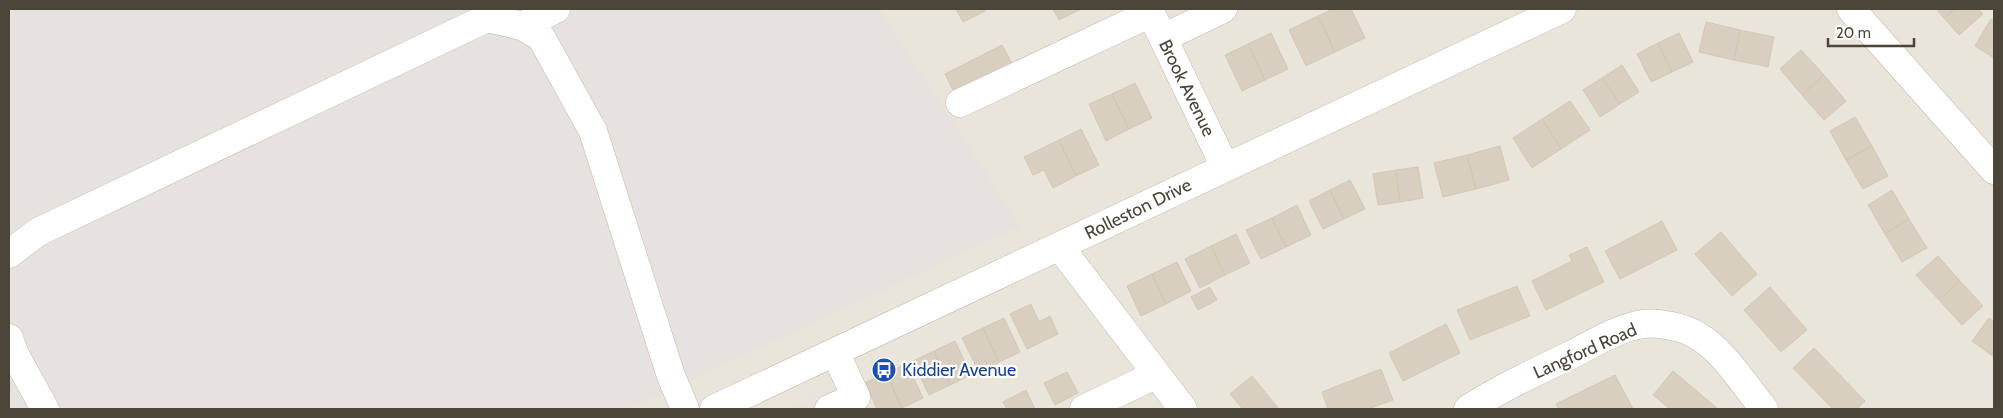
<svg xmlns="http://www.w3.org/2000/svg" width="2003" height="418" viewBox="0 0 2003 418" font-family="Cabin,sans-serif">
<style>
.residential{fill:#eae5da}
.industrial{fill:#e6e2dd}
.building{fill:#d8cfc1;stroke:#d3c7b4}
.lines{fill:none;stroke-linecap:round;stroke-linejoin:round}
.minor-casing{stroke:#c2bbae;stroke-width:29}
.minor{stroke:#fff;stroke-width:28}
.labels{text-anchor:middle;stroke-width:4.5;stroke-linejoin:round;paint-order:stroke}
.street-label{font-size:18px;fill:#4b4439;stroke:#fff}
.transit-label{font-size:18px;fill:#164399;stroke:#fff;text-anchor:start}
</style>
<rect width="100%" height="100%" fill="#f6f3ec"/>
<path class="residential" d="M9,9H1994V409H9Z"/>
<path class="industrial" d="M9,9H879L1020,226L629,409H9Z
M852,380L866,409H790Z"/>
<path class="building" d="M956,9H984L985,11L963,22Z
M1053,9H1081L1059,20Z
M1333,9H1351L1365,38L1335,52L1318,16Z
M1936,9H1955L1944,18Z
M1955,9H1978L1983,14L1959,35L1944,18Z
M1318,16L1335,52L1306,66L1289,30Z
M1991,19L1994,21V58L1975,46Z
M1706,22L1740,30L1734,60L1699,52Z
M1740,30L1774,37L1768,67L1734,60Z
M1271,33L1288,69L1265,80L1248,44Z
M1679,33L1693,62L1672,72L1658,43Z
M1658,43L1672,72L1651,82L1637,54Z
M1248,44L1265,80L1242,91L1225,55Z
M1002,45L1013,65L955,94L945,74Z
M1801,50L1824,75L1802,95L1780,69Z
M1622,65L1639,92L1620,104L1602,78Z
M1824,75L1846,101L1824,120L1802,95Z
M1602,78L1620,104L1600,117L1583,90Z
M1135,83L1152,118L1129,129L1112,94Z
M1112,94L1129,129L1106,141L1089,104Z
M1570,101L1590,130L1561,149L1542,119Z
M1855,117L1872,146L1846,160L1830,131Z
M1542,119L1561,149L1532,168L1513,138Z
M1081,129L1099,165L1076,176L1059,140Z
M1059,140L1076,176L1053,188L1044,170L1033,175L1024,157Z
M1500,146L1509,180L1476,189L1467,155Z
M1872,146L1888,176L1863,189L1846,160Z
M1467,155L1476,189L1443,197L1434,163Z
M1418,167L1423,198L1400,202L1396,170Z
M1396,170L1400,202L1378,205L1373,174Z
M1350,180L1365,209L1344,219L1330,190Z
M1330,190L1344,219L1323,229L1309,201Z
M1892,190L1909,219L1885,234L1868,205Z
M1297,205L1311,235L1286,247L1272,218Z
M1272,218L1286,247L1261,259L1246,230Z
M1909,219L1927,248L1902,262L1885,234Z
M1662,221L1677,250L1620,279L1605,251Z
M1721,232L1757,274L1732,296L1695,254Z
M1236,234L1250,263L1225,275L1211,246Z
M1211,246L1225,275L1200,288L1185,259Z
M1587,247L1604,282L1546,310L1532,281L1572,261L1569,255Z
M1938,256L1960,281L1939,300L1916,275Z
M1177,262L1191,291L1166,304L1152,274Z
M1152,274L1166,304L1141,316L1127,286Z
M1960,281L1983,306L1962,325L1939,300Z
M1517,286L1530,316L1470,340L1457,310Z
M1210,287L1217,300L1198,310L1191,297Z
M1770,287L1807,330L1781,352L1744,310Z
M1031,304L1039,322L1050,316L1058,334L1027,349L1010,314Z
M1004,318L1020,352L999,362L983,328Z
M1989,318L1994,321V357L1972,341Z
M1446,324L1460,353L1403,381L1389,353Z
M983,328L999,362L979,372L962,338Z
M955,341L971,375L950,385L934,351Z
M1814,348L1865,401L1857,409H1833L1793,368Z
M934,351L950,385L929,395L913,361Z
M907,364L923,398L902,408L886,373Z
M1381,369L1393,400L1368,409H1328L1322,392Z
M1673,371L1718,409H1670L1653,395Z
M1067,372L1078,393L1055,405L1044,383Z
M886,373L902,408L899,409H877L865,383Z
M1615,375L1633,409H1559L1556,404Z
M1252,376L1279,409H1243L1230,394Z
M1026,390L1035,409H1007L1003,402Z"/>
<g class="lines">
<defs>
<path id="minor" d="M1149,9L1225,167
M1851,9L1994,170
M522,26L556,9
M1163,38L1223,9
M960,103L1151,13
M1060,247L1183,409
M9,254L38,232L487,18L522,26L541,37L593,131L671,376L685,409
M9,338L14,353L45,409
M714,409L1562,9
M829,409L856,397L835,352
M1084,409L1155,375
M1468,409C1501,388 1537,371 1573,354C1594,343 1618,328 1643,324C1659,322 1684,327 1698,336C1725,352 1744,385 1764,409"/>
</defs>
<use href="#minor" class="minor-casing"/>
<use href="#minor" class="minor"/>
</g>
<defs>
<symbol id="bus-disc" viewBox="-11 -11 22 22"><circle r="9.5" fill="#1a4fb4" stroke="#fff"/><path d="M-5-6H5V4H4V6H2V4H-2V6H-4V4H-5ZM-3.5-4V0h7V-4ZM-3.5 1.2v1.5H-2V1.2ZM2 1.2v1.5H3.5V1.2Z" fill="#fff"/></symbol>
</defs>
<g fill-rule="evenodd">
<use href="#bus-disc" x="870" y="356" width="28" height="28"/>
</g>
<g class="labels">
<g class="street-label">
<text transform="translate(1187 88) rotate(64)" y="6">Brook Avenue</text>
<text transform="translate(1138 209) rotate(-26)" y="6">Rolleston Drive</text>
<text transform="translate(1585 351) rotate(-24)" y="6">Langford Road</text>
</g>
<g class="transit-label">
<text x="902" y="376">Kiddier Avenue</text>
</g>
</g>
<rect width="2003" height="418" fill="none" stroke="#4b4439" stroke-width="20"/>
<path d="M1828 38v8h86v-8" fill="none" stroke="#4b4439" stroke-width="2.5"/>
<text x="1836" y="38" font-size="15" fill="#4b4439" stroke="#ffffff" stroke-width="4" paint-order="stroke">20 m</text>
</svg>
